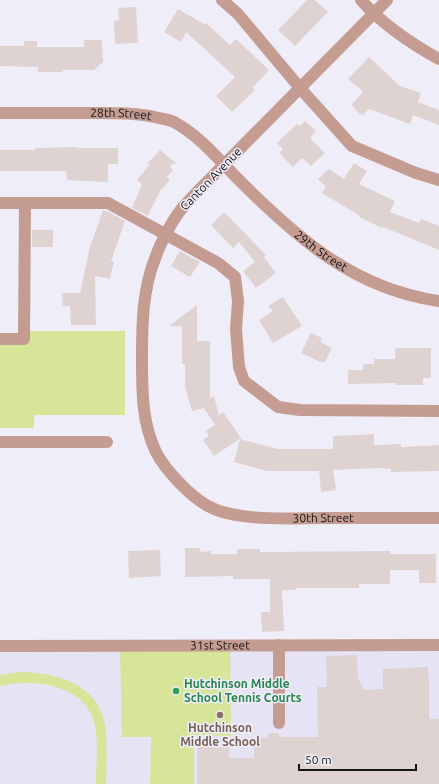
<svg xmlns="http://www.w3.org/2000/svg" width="439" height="784" viewBox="0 0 439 784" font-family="Ubuntu,sans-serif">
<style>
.built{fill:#e5e3f4}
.green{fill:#d6e598}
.building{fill:#dfd3d1}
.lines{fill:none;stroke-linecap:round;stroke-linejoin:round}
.minor{stroke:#c49c91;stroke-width:12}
.leisure-dot{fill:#2e9e5b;stroke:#efeef8;stroke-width:1.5}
.education-dot{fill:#8d6e63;stroke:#efeef8;stroke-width:1.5}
.labels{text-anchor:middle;stroke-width:3;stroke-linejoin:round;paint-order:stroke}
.street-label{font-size:12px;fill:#141317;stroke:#efeef8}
.leisure-label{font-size:12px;font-weight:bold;fill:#27864d;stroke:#efeef8;text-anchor:start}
.education-label{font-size:12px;font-weight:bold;fill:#785e54;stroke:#efeef8}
</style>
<rect width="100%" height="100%" fill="#efeef8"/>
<path class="built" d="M439,645V784H0V646Z"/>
<path class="green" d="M28,331H125V415H34V428H0V344L28,343Z
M230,645L231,736L194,735V784H150L151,737H122L120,646Z
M19,672C55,672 99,684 105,725C108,744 106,765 106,784H96C96,766 99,739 94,722C84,684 33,678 0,686V675Z"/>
<path class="building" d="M307,0H315L328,12L295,46L278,30Z
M136,7L138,43L115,44L114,21L119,20L118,8Z
M178,9L204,24L206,23L230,45L236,39L269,70L253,87L255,90L232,112L216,96L235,77L186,32L181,42L164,32Z
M84,40H102L103,62L94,70H63V72H38V67L0,66V46H24V41H37V47H84Z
M369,57L400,86L421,93L418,102L439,110V125L413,115L410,124L369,109L362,116L351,105L363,92L348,79Z
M305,121L316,131L310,138L325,153L311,166L302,158L293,167L279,153L283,149L277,143L297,124L300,126Z
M77,147V148H118V164H108V182L67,180L66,171H0V150H35V148Z
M160,150L177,164H172L170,167L173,170L167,177L170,180L160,191L148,216L132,208L142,184L137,180L150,164H147Z
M354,163L367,171L359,184L395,201L390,212L419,223L421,219L439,226V250L383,227L382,228L359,217L360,216L322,193L326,187L318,179L329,169L344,179Z
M103,210L109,212L125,221L111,261H114L110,279L95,276L96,325H71L70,306H63L62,293H80L90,247Z
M224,212L266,255L264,257L276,273L256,288L243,271L255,262L239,242L233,248L211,225Z
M32,230H53V247H32Z
M180,251L200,262L190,277L171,266Z
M283,297L302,326L273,343L259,320L273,311L268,306Z
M197,305V341H210V398L214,396L219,415L223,412L241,438L214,456L203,440L209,436L206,431L215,425L204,408L192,411L185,387V364H182V326H169Z
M311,333L322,338L320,342L332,348L325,362H320L301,353Z
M395,348H431V378H423V385H396V383L348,384V370H363V364H374V359H395Z
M374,434V445L401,444V447L439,445V471L391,472V469L379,468L333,470L336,490L321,492L319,471H267L234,462L240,439L278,449H333V436Z
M185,548H200V552L211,551V554H237V549H260V552L390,551V554H436V583H419V570H390V584H359V588H296V590H282L284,631L262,632L261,612H270V579H233V576L185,577Z
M160,550L161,576L129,578L128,551Z
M357,655L358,679L364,690L383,689V669L428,667L429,683V719H439V784H197V747H229V758H254V738H268V733H279V737H318L317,687H327L326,656Z"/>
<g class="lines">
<g class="minor">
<path d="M222,0L238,14L300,88L352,146L416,173L439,180"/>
<path d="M361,0C383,25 410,43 439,59"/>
<path id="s1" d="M387,0L198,191C192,198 185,204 180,211C172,221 160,244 156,256C142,290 142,325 142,360C142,392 142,423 156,452C165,470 191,497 208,506C237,522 291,518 324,518C362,518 401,518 439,518"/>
<path id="s2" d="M0,113C28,113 56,113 85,113C110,113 135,112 159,118C164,119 170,120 174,122C200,136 219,160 239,180C297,238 354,289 439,301"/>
<path d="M0,203H108L218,263L235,277L238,301L236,329L239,367L244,381L278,407L300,410L439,411"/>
<path d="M0,339H24L25,203"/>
<path d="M0,442H107"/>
<path d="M279,645V723"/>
<path id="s3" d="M0,646L439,645"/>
</g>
</g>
<circle class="leisure-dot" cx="176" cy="691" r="4"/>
<circle class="education-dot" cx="220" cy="715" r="4"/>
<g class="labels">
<g class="street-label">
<text dy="4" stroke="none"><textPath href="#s2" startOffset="121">28th Street</textPath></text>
<text transform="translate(211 179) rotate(-46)" y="4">Canton Avenue</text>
<text dy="4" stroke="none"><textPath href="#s2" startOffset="371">29th Street</textPath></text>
<text dy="4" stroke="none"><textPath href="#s1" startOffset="739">30th Street</textPath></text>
<text dy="4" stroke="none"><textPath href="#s3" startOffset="220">31st Street</textPath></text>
</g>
<g class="leisure-label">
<text x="184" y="688">Hutchinson Middle<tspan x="184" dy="14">School Tennis Courts</tspan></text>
</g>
<g class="education-label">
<text x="220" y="732">Hutchinson<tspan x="220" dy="14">Middle School</tspan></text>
</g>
</g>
<path d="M299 764v6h117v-6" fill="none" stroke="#141317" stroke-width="2"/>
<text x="305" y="764" font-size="12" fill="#141317" stroke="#efeef8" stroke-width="3" paint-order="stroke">50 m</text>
</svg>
